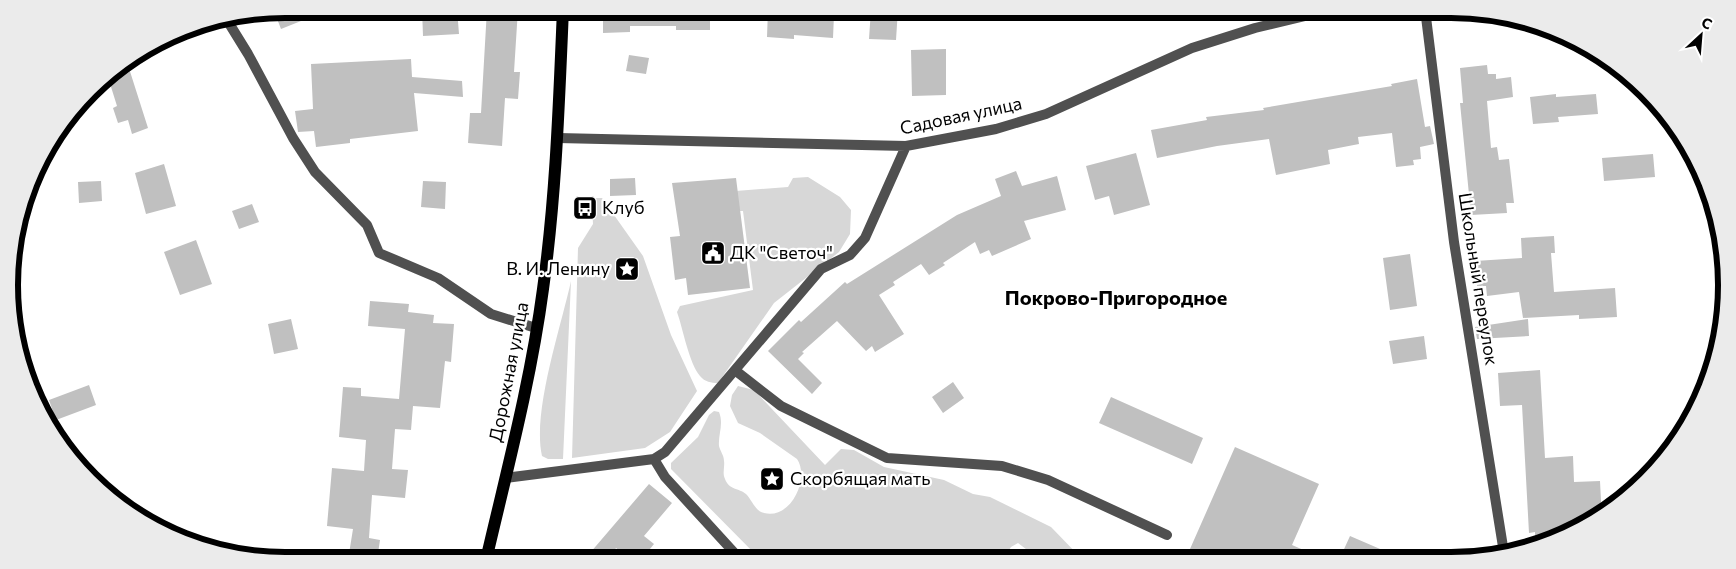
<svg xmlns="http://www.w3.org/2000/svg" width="1736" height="569" viewBox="0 0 1736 569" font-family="Commissioner,sans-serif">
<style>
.green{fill:#d7d7d7}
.building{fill:#c0c0c0}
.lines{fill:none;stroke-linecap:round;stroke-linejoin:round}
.lane{stroke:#505050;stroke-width:10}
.street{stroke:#505050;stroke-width:10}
.primary{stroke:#000;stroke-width:12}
.labels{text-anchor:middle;stroke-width:4.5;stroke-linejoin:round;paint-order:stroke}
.street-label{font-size:18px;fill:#000;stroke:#fff}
.poi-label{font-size:18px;fill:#000;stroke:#fff;text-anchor:start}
.quarter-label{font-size:20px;font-weight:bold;fill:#000;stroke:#fff}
.rim{fill:none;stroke:#000;stroke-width:6}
</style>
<rect width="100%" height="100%" fill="#fff"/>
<path class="green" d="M808,177L840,197L851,210L850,234L839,252L774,303L718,383C711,383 705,382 700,376C689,363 683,329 677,312L680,306L753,290L743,211H725L723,192L788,187L793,178Z
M596,198H602L643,256L671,335L697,391L670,432L645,448L572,458L578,248L593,224L592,205Z
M571,281L563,459H548L542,456C532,412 561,327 571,281Z
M738,386L754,390L825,465L841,449L854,450L884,467L944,480L973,494L990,497L1051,527L1082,559H1039L1018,543L1011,547L1003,559C992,559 974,554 964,559H760L671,469V463L698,437L709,415L714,411L719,412C724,424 718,434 719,446C720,451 724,455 724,461C725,467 722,473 725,479C729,490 739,488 746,494C752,500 755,511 764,513C791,520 810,478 797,459L760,433L738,423L730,406L732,395Z"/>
<path class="building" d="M284,9H331L281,29L274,11Z
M422,9H457L459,34L423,36Z
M487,9H518L514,72H520L518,99L505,98L502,146L468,143L470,113H481Z
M603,9H710V30H676V26H630V32L603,33Z
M768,9H822V15H834L833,38L794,35V39L767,37Z
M871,9H898L896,40L869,39Z
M946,49V95L912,96L911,50Z
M629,55L649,58L646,74L626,71Z
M411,59L412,77L462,81L463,97L414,93L418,131L350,139V143L316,147L314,131L298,132L295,111L313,109L311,64Z
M127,62L148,128L132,134L128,120L118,123L113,108L117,106L107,74Z
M1487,65L1488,74H1496V79L1511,77L1513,97L1487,101L1491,148L1497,147L1499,160L1509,159L1514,203H1506L1507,213L1471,215L1460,103H1463L1460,68Z
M1417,79L1425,127L1430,126L1434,144L1420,147L1421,159L1413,160L1414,165L1396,167L1392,133L1358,137L1359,144L1328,150L1330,164L1276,175L1269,139L1217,146L1157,158L1151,130L1207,120L1206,117L1264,110L1263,108L1392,86L1391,84Z
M1556,94V97L1596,94L1598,114L1558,117L1559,122L1533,124L1530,97Z
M1136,153L1150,205L1114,215L1109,196L1095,200L1086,166Z
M1653,154L1655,177L1604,181L1602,158Z
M164,164L176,206L146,214L135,173Z
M1016,171L1022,186L1057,176L1066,210L1024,221L1031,239L992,256L989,250L980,254L975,242L943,263L945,265L929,275L921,264L893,282L895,285L879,295L904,334L875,352L872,346L866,351L837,321L802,352L804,353L798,359L822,383L812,394L768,351L799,320L801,322L845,282L847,284L957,215L1001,196L995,179Z
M635,178L636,195L610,196V179Z
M736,178L750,288L688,295L686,278L675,280L670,237L680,236L672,183Z
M101,181L102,201L79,203L78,182Z
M423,181L446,182L445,209L421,207Z
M252,204L259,222L239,229L232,211Z
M1554,236L1555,253H1551L1554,292L1615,288L1617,317L1579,319V315L1523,318L1519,292L1487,296L1486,286H1477L1475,261L1522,258L1521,238Z
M196,240L212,284L180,295L164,252Z
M1410,254L1417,306L1390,310L1383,258Z
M370,301L409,304L408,312L434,315L433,323L454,324L451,362L445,361L440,408L413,406L411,430L395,429L392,469L408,470L405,498L372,495L369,538L380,540L377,560H348L353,529L327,526L332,468L364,471L366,440L339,437L343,387L361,388V396L399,399L405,329L368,326Z
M291,319L298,349L274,354L268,324Z
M1528,319L1529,336L1477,339L1475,327Z
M1424,336L1427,359L1393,364L1389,341Z
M1540,370L1545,458L1573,456L1574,482L1600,481L1601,501V513L1573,532L1535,543V532L1529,533L1522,405L1500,406L1498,373Z
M953,382L964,398L943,413L932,397Z
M89,385L96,405L56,420L49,400Z
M1111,397L1203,438L1192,464L1099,423Z
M1235,447L1319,484L1292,545L1322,558H1255L1242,553L1239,558H1211L1190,549Z
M649,484L672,503L644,536L654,544L641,560H630L616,548L609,560H584Z
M1350,536L1401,558H1340Z"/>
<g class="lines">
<path class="lane" d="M736,371L781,406L887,458L1002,466L1048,480L1167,535"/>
<path class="street" d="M1425,9L1454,242L1504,553
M227,20L248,54L293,138L315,172L367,225L379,253L438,278L491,314L536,328
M558,138L906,146L996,129L1046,114L1192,48L1255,28L1322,12L1350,9
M654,459L665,477L740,559
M505,478L654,459L665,452L821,269L850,255L865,238L906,146"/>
<path class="primary" d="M486,560C507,470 531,380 543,289C556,196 559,102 563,9"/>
</g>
<defs>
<symbol id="bus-square" viewBox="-11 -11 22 22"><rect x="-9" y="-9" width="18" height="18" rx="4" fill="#000" stroke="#fff"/><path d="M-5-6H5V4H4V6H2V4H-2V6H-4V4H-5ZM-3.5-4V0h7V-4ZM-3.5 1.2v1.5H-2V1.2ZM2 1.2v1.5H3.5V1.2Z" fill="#fff"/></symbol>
<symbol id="civic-square" viewBox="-11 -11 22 22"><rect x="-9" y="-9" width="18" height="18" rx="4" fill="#000" stroke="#fff"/><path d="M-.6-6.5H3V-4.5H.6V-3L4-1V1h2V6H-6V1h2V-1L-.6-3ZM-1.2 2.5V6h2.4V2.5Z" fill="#fff"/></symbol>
<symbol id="sight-square" viewBox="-11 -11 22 22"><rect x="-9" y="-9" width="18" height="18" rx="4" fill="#000" stroke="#fff"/><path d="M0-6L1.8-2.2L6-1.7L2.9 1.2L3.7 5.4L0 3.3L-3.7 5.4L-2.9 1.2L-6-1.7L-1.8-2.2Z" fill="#fff"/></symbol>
</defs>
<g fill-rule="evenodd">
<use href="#bus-square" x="571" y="194" width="28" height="28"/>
<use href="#civic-square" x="699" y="239" width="28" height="28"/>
<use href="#sight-square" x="613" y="255" width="28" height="28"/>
<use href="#sight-square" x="758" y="465" width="28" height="28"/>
</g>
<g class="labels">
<g class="street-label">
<text transform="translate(961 116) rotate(-12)" y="6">Садовая улица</text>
<text transform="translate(1478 279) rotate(81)" y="6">Школьный переулок</text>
<text transform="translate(509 372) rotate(-79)" y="6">Дорожная улица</text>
</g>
<g class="poi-label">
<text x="602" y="214">Клуб</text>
<text x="730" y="259">ДК "Светоч"</text>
<text x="610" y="275" text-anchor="end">В. И. Ленину</text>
<text x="790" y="485">Скорбящая мать</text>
</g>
<g class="quarter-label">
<text x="1116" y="305">Покрово-Пригородное</text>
</g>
</g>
<path d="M0 0H1736V569H0ZM285 18H1451A267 267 0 0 1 1718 285V285A267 267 0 0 1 1451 552H285A267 267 0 0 1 18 285V285A267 267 0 0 1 285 18Z" fill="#ebebeb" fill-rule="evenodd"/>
<path class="rim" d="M285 18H1451A267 267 0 0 1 1718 285V285A267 267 0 0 1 1451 552H285A267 267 0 0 1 18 285V285A267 267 0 0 1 285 18Z"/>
<g transform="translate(1701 35) rotate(26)" stroke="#ffffff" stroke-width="4" paint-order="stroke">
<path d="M0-4L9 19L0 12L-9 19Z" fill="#000000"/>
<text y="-8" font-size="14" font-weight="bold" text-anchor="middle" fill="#000000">С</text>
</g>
</svg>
